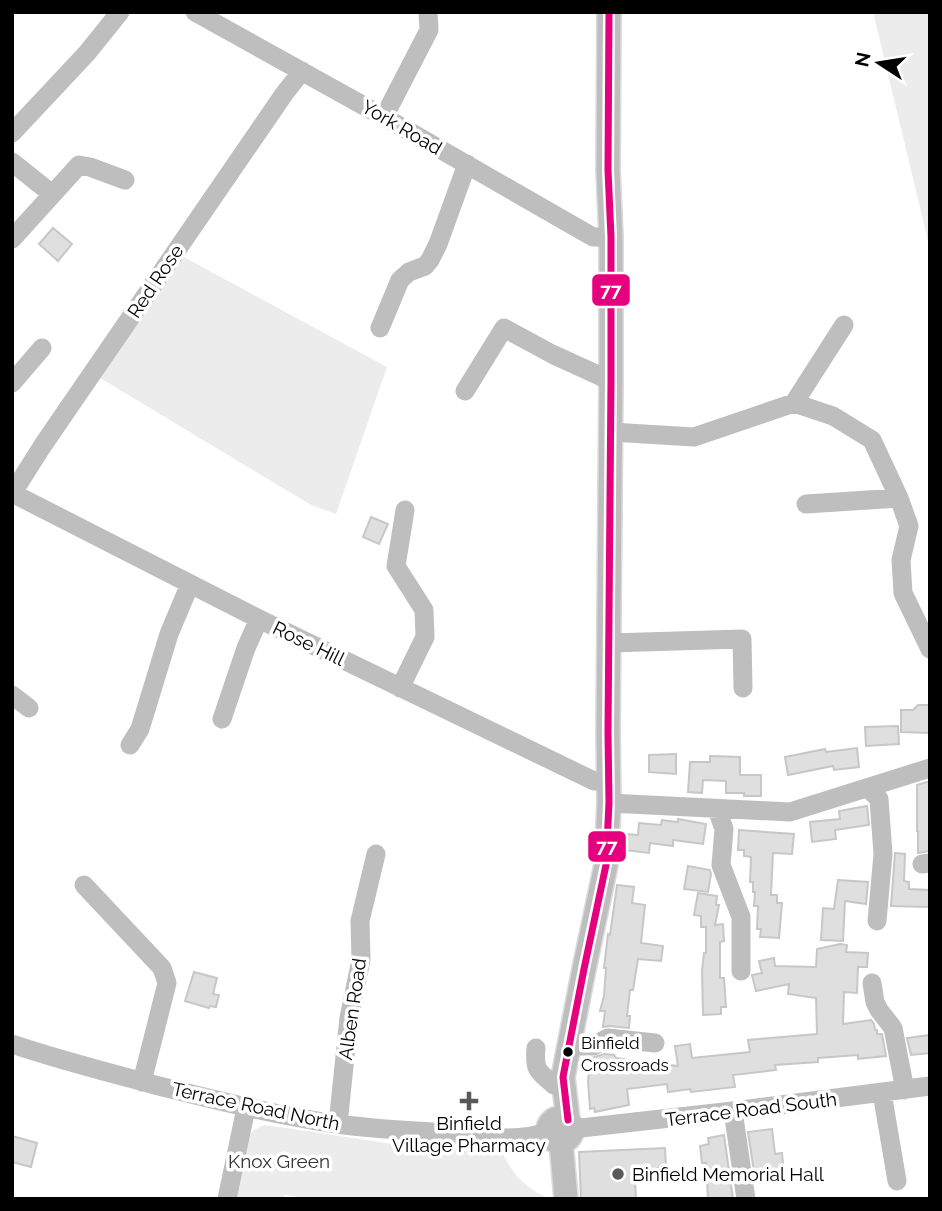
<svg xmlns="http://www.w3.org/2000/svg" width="942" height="1211" viewBox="0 0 942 1211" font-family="Raleway,sans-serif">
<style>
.green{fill:#ececec}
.building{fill:#dfdfdf;stroke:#c7c7c7;stroke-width:2}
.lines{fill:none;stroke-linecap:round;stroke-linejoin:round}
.major-casing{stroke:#dbdbdb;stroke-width:26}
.minor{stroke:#bebebe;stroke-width:19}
.major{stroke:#bebebe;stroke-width:23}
.bus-1-casing{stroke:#fff;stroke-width:12}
.bus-1{stroke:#e5007d;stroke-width:7}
.bus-dot{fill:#000;stroke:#fff;stroke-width:2.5}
.poi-dot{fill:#595959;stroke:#fff;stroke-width:2.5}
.labels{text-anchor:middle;stroke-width:7;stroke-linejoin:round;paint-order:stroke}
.bus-label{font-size:17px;fill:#000;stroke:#fff;text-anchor:start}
.street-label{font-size:19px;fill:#000;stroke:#fff}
.poi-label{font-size:19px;fill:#000;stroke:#fff}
.park-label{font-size:19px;fill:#333;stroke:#fff}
.line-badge{stroke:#fff;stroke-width:2.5}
.badge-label{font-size:19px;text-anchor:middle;font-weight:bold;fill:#fff}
</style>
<rect width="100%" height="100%" fill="#fff"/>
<path class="green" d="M873,12H930V251L923,220Z
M182,256L387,367L336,514L311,505L100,378Z
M264,1125L273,1126L393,1144L501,1150C513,1175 524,1187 550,1199H311L285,1195L283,1199H236L247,1138L254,1130Z"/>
<path class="building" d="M53,228L72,244L58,261L39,244Z
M371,517L388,524L379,544L363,537Z
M918,705H930V733L901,732V710H913Z
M898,726L899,744L866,746L865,727Z
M857,748L859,767L834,770L833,766L788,775L785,757L825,749L826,752Z
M676,754V774L649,772V755Z
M710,756L740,757V775H761V796H744V793H726V781L703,780L702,793L688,792L690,762H710Z
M930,781V851L918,853V831H917V785Z
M867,806L869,825L835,830L836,839L812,842L810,822L840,819L839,811Z
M678,819L706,824L703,844L673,840V846L650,843L649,853L624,850L626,834L638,835L639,823L661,825L662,820L678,822Z
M739,830L794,834L792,854L773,853L771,895H777V903H782L779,938L760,937L761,929H757L758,906H754L755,892H753V882H750L751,857L744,856V850H738Z
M895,853L905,854L904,881L909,882V889L930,890V907L891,906Z
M688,866L710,870L711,874L708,892L684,889Z
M838,880L868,882L866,904L845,901L843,941L821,940L823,908L834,909Z
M617,885L634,887L632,903L645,905L641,943L663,946L661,961L638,959L633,990H630L627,1016H630L629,1028L609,1026L603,1027L605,1011H600L604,996L606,968H604L608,934L610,935Z
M698,893L717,896L716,905H719L715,925L723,924L724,941L720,942V978H724L726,1007H721V1014L703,1015L702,971L704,953H706V927H701V916L694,915Z
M840,944L847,945L846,952L868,953L867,967H858L857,993L844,992L843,1024L871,1020L874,1024L875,1030H877V1034H882L886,1056L858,1059V1055L818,1058V1062L775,1065L776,1070L733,1075L735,1087L691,1092L690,1089L668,1092L667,1084L627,1089L629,1105L595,1112L594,1108L590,1109L588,1081L591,1058L604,1054L614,1055L616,1058L678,1066L675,1046L690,1044L692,1058L750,1052L748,1040L817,1034L816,998L788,994L789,984L756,991L752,975L762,973L759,961L774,958L775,966L816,967L817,949Z
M194,972L217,978L213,994L219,995L216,1007L210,1006L209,1008L185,1001Z
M930,1035V1053L911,1055L907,1038Z
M772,1129L775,1154L782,1153L784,1175L755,1178L748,1132Z
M724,1135L733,1199H708L706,1163H702L700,1146L709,1144L708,1138Z
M12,1136L37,1143L31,1167L12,1162Z
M665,1148L666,1168H656L657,1180L635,1181L636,1199H581L579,1152Z"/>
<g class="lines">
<defs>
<path id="major" d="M548 1130a12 12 0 1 1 24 0a12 12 0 1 1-24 0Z
M568,1120L563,1077L584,969L606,865L609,803L608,732L611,381V237L608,170L609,12
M561,1142L566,1199"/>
</defs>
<use href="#major" class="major-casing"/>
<path class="minor" d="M195,12L384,117L593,237H611
M384,117L429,30L428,12
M12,133L87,53L120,12
M12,162L52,194
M12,239L79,165L90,167L125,180
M380,328L400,280L409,272L425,266L430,260L438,244L467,164
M12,383L42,348
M465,391L504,328L552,354L611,381
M794,403L844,325
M611,432L694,437L794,403L833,416L872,440L899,498L909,526L901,560L903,593L930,649
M12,493L259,619L594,781H609
M12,494L43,445L284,94L302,71
M806,504L899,498
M610,643L742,639L743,688
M400,688L425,637L424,610L396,566L405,510
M12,695L29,708
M222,719L246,648L259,619
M130,745L140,729L169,634L190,584
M868,788L879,799L883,854L877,921
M609,803L790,812L930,768
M717,809L724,829L721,865L741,917V971
M922,864L930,863
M84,885L162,968L167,983L142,1082
M872,983L875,1002L879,1010L893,1028L905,1090
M12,1044C59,1060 107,1072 155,1085C215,1100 275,1115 337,1124C373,1129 411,1131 448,1133C479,1136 517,1143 547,1132
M568,1046H593L608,1038L655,1043
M536,1048C534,1071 538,1071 554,1085
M882,1093L897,1181
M733,1111L746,1199
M338,1124L349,1018L361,960L360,921L376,854
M572,1129L733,1111L930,1086
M227,1199L246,1108"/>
<use href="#major" class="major"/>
<defs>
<path id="bus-1" d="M568,1120L563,1077L584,969L606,865L609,803L608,732L611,381V237L608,170L609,12"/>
</defs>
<use href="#bus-1" class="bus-1-casing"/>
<use href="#bus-1" class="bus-1"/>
</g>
<circle class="bus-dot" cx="568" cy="1052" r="6"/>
<g class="poi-dot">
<path d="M465.5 1090.5h7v7h7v7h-7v7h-7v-7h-7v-7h7z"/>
<circle cx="618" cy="1174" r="7"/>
</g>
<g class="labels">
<g class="bus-label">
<text x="581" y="1049">Binfield<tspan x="581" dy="22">Crossroads</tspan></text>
</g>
<g class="street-label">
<text transform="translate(402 127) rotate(30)" y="7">York Road</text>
<text transform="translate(155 281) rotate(-56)" y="7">Red Rose</text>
<text transform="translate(309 643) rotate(26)" y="7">Rose Hill</text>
<text transform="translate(352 1009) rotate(-82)" y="7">Alben Road</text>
<text transform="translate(256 1106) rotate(12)" y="7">Terrace Road North</text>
<text transform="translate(751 1109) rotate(-7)" y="7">Terrace Road South</text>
</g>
<g class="poi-label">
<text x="469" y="1130">Binfield<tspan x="469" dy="22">Village Pharmacy</tspan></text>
<text x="632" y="1181" text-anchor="start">Binfield Memorial Hall</text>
</g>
<g class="park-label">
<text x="279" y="1168">Knox Green</text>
</g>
</g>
<g class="line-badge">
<rect x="591" y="273" width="40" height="34" rx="7" fill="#e5007d"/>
<rect x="587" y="830" width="40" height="33" rx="7" fill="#e5007d"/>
</g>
<g class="badge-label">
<text x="611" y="297">77</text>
<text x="607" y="853">77</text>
</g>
<rect width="942" height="1211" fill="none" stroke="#000000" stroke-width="28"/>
<g transform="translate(879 63) rotate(282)" stroke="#ffffff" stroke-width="5" paint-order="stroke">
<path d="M0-5L12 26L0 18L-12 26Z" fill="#000000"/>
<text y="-10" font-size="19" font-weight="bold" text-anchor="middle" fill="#000000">N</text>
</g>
</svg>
